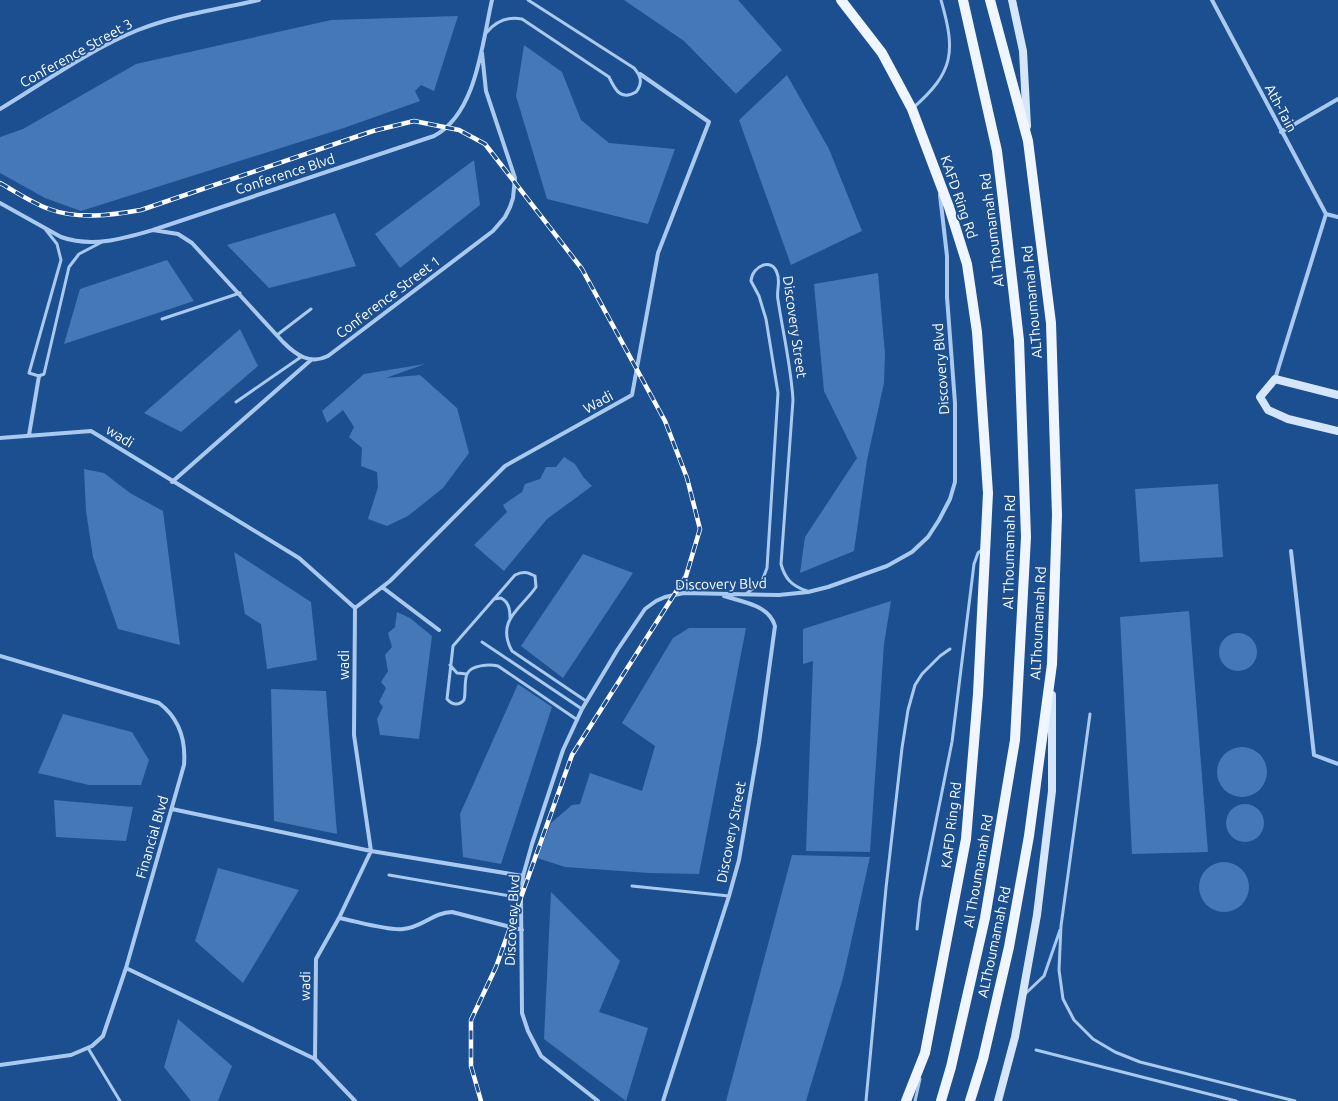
<svg xmlns="http://www.w3.org/2000/svg" width="1338" height="1101" viewBox="0 0 1338 1101" font-family="Ubuntu,sans-serif">
<style>
.building{fill:#4478b7}
.lines{fill:none;stroke-linecap:round;stroke-linejoin:round}
.lane{stroke:#a9c9ee;stroke-width:3}
.street{stroke:#a9c9ee;stroke-width:4}
.secondary{stroke:#d6e6fa;stroke-width:8}
.primary{stroke:#f0f6ff;stroke-width:10}
.rail-casing{stroke:#fff;stroke-width:4.5}
.rail{stroke:#1b4f8f;stroke-width:3;stroke-dasharray:9;stroke-linecap:butt}
.labels{text-anchor:middle;stroke-width:3.5;stroke-linejoin:round;paint-order:stroke}
.street-label{font-size:14px;fill:#fff;stroke:#1b4f8f}
</style>
<rect width="100%" height="100%" fill="#1b4f8f"/>
<path class="building" d="M624,0H738L782,50L736,94L684,41Z
M458,16L434,91L421,85L415,91L420,101L344,128L81,211L45,198L0,173V137L23,129L136,64L331,20Z
M524,45L562,72L581,120L609,143L675,149L648,224L547,199L516,96Z
M787,75L829,149L862,231L791,265L739,120Z
M474,160L480,205L400,268L375,234Z
M335,213L356,266L269,288L227,245Z
M167,260L194,301L64,344L80,289Z
M878,273L885,354L884,383L867,460L854,551L800,573L805,537L857,458L824,391L814,284Z
M240,329L258,366L181,432L144,413Z
M425,364L386,378L420,375L457,408L469,453L443,488L408,516L387,526L368,519L378,487L377,472L361,466L362,448L349,437L354,427L343,410L327,423L322,411L364,374Z
M564,457L575,464L584,478L592,486L547,519L504,571L474,545L507,512L503,505L522,492L525,484L540,479L546,467H556Z
M84,469L104,473L130,493L163,511L180,645L118,629L93,557L86,511Z
M1218,484L1223,557L1140,562L1135,489Z
M234,552L311,602L317,660L267,669L261,624L245,614Z
M583,554L633,573L563,678L521,646Z
M891,601L884,644L870,852L806,851L813,661L803,664V629Z
M1189,611L1208,852L1132,854L1120,617Z
M397,612L410,618L432,636L419,739L380,735L377,719L383,707L379,702L386,688L381,682L388,671L385,655L392,647L388,633L395,627Z
M689,628H746L699,874L649,873L565,867L537,858L551,823L572,805L580,804L590,773L642,791L655,746L622,723L673,638Z
M1219 652a19 19 0 1 1 38 0a19 19 0 1 1-38 0Z
M518,684L552,707L501,864L463,857L460,814Z
M271,689L326,691L337,834L274,821Z
M63,714L132,732L149,760L141,785H89L38,773Z
M1217 772a25 25 0 1 1 50 0a25 25 0 1 1-50 0Z
M54,800L133,807L126,841L56,837Z
M1226 823a19 19 0 1 1 38 0a19 19 0 1 1-38 0Z
M792,855L870,857L843,978L806,1101H726Z
M1199 887a25 25 0 1 1 50 0a25 25 0 1 1-50 0Z
M218,868L299,890L243,983L195,941Z
M551,892L620,961L599,1012L648,1028L626,1101L544,1039Z
M178,1019L232,1066L218,1101H191L164,1067Z"/>
<g class="lines">
<path class="lane" d="M486,33C495,22 507,16 522,19L609,77C615,90 621,101 636,92C643,83 641,76 634,68L528,0
M913,108C954,72 956,52 941,0
M46,230L57,244L61,260L29,373L39,376L44,374L69,267L79,254L102,242
M162,319L240,293
M277,335L311,309
M236,402L301,357
M746,594L762,581L767,568L778,393L766,319L759,296L751,281C752,266 772,257 777,273C781,281 776,291 778,300C783,333 791,366 793,400L781,564C785,579 792,586 807,591
M494,599L501,598C509,602 510,610 510,618
M482,642L582,709
M450,665L457,673L467,674
M1090,714L1061,926L1059,970L1063,999L1074,1020L1093,1039L1115,1052L1140,1062L1295,1101
M576,719L498,666C489,664 471,665 467,674C464,681 466,692 464,700C459,706 452,705 447,699L453,646L515,575C523,571 527,572 535,576L536,587C522,608 495,620 512,651L586,701
M389,875L521,898
M632,886L729,896
M917,929L920,901L952,742L974,564L978,553L983,549
M1025,994L1044,976L1060,930
M88,1048L120,1101
M1036,1050L1236,1101
M866,1101L886,888L902,748L908,710L915,685L922,674L940,656L950,649
M915,1101L920,1079"/>
<path class="street" d="M1212,0L1326,214L1338,217
M0,109C43,83 91,49 138,30C176,15 219,9 259,0
M1281,132L1338,99
M0,203L61,237C92,248 122,239 153,230L434,136C477,113 482,43 492,0
M153,230L178,234L192,243L283,342C296,355 310,365 328,356L493,231L505,217L510,207L513,198L515,178L486,91L482,53
M1275,379L1326,214
M29,435L39,376
M0,438L91,431L299,558L355,608L354,735L371,851L339,918L316,959L315,1059L355,1101
M172,482L311,360
M1291,551L1314,755L1338,764
M382,587L439,630
M355,608L390,581L505,466L632,395L658,253L709,122L640,74
M0,656L159,703C179,718 186,740 184,765L126,968L103,1036L92,1046L71,1055L0,1065
M172,809L371,851L523,876
M339,918C356,921 388,931 403,929C421,928 434,912 452,912L522,930
M126,968L315,1059
M598,1101L541,1056L528,1031L522,1013L521,898L523,876L532,844L563,750L582,709L618,649L645,609L656,601L665,597L684,593L779,595L808,592L828,587L887,566L912,552L928,537L939,520L950,499L955,482V403L947,297V256L940,195
M663,1101L729,896L739,860L759,743L775,626C769,605 743,602 724,596"/>
<path class="secondary" d="M1012,0L1023,51L1027,126
M1338,395L1275,379L1260,397L1268,410L1288,419L1338,431
M998,1101L1015,1037L1037,915L1052,791V695"/>
<path class="primary" d="M841,0L882,53L912,109L949,207L967,264L977,332L988,493L978,694L966,839L925,1053L906,1101
M941,1101L951,1067L985,918L1015,740L1026,537L1019,340L1002,192L997,151L963,0
M970,1101L983,1059L1009,947L1029,836L1052,664L1057,515L1051,323L1028,141L990,0"/>
<defs>
<path id="rail" d="M0,183C16,192 32,203 49,209C79,220 112,215 141,210L373,131L414,121L459,130L485,144L582,269L665,421L687,478L700,529L686,576L572,755L496,967L471,1020V1066L481,1101"/>
</defs>
<use href="#rail" class="rail-casing"/>
<use href="#rail" class="rail"/>
</g>
<g class="labels">
<g class="street-label">
<text transform="translate(76 53) rotate(-29)" y="5">Conference Street 3</text>
<text transform="translate(1281 108) rotate(62)" y="5">Ath-Tain</text>
<text transform="translate(285 174) rotate(-18)" y="5">Conference Blvd</text>
<text transform="translate(959 197) rotate(71)" y="5">KAFD Ring Rd</text>
<text transform="translate(992 230) rotate(-97)" y="5">Al Thoumamah Rd</text>
<text transform="translate(388 297) rotate(-37)" y="5">Conference Street 1</text>
<text transform="translate(1032 302) rotate(-95)" y="5">ALThoumamah Rd</text>
<text transform="translate(795 327) rotate(82)" y="5">Discovery Street</text>
<text transform="translate(941 369) rotate(-94)" y="5">Discovery Blvd</text>
<text transform="translate(598 402) rotate(-29)" y="5">Wadi</text>
<text transform="translate(120 436) rotate(32)" y="5">wadi</text>
<text transform="translate(1009 552) rotate(-89)" y="5">Al Thoumamah Rd</text>
<text transform="translate(721 584) rotate(-1)" y="5">Discovery Blvd</text>
<text transform="translate(1038 623) rotate(-87)" y="5">ALThoumamah Rd</text>
<text transform="translate(344 665) rotate(-90)" y="5">wadi</text>
<text transform="translate(951 825) rotate(-83)" y="5">KAFD Ring Rd</text>
<text transform="translate(731 832) rotate(-79)" y="5">Discovery Street</text>
<text transform="translate(152 837) rotate(-74)" y="5">Financial Blvd</text>
<text transform="translate(978 871) rotate(-80)" y="5">Al Thoumamah Rd</text>
<text transform="translate(512 920) rotate(-87)" y="5">Discovery Blvd</text>
<text transform="translate(994 942) rotate(-78)" y="5">ALThoumamah Rd</text>
<text transform="translate(305 986) rotate(-89)" y="5">wadi</text>
</g>
</g>
</svg>
